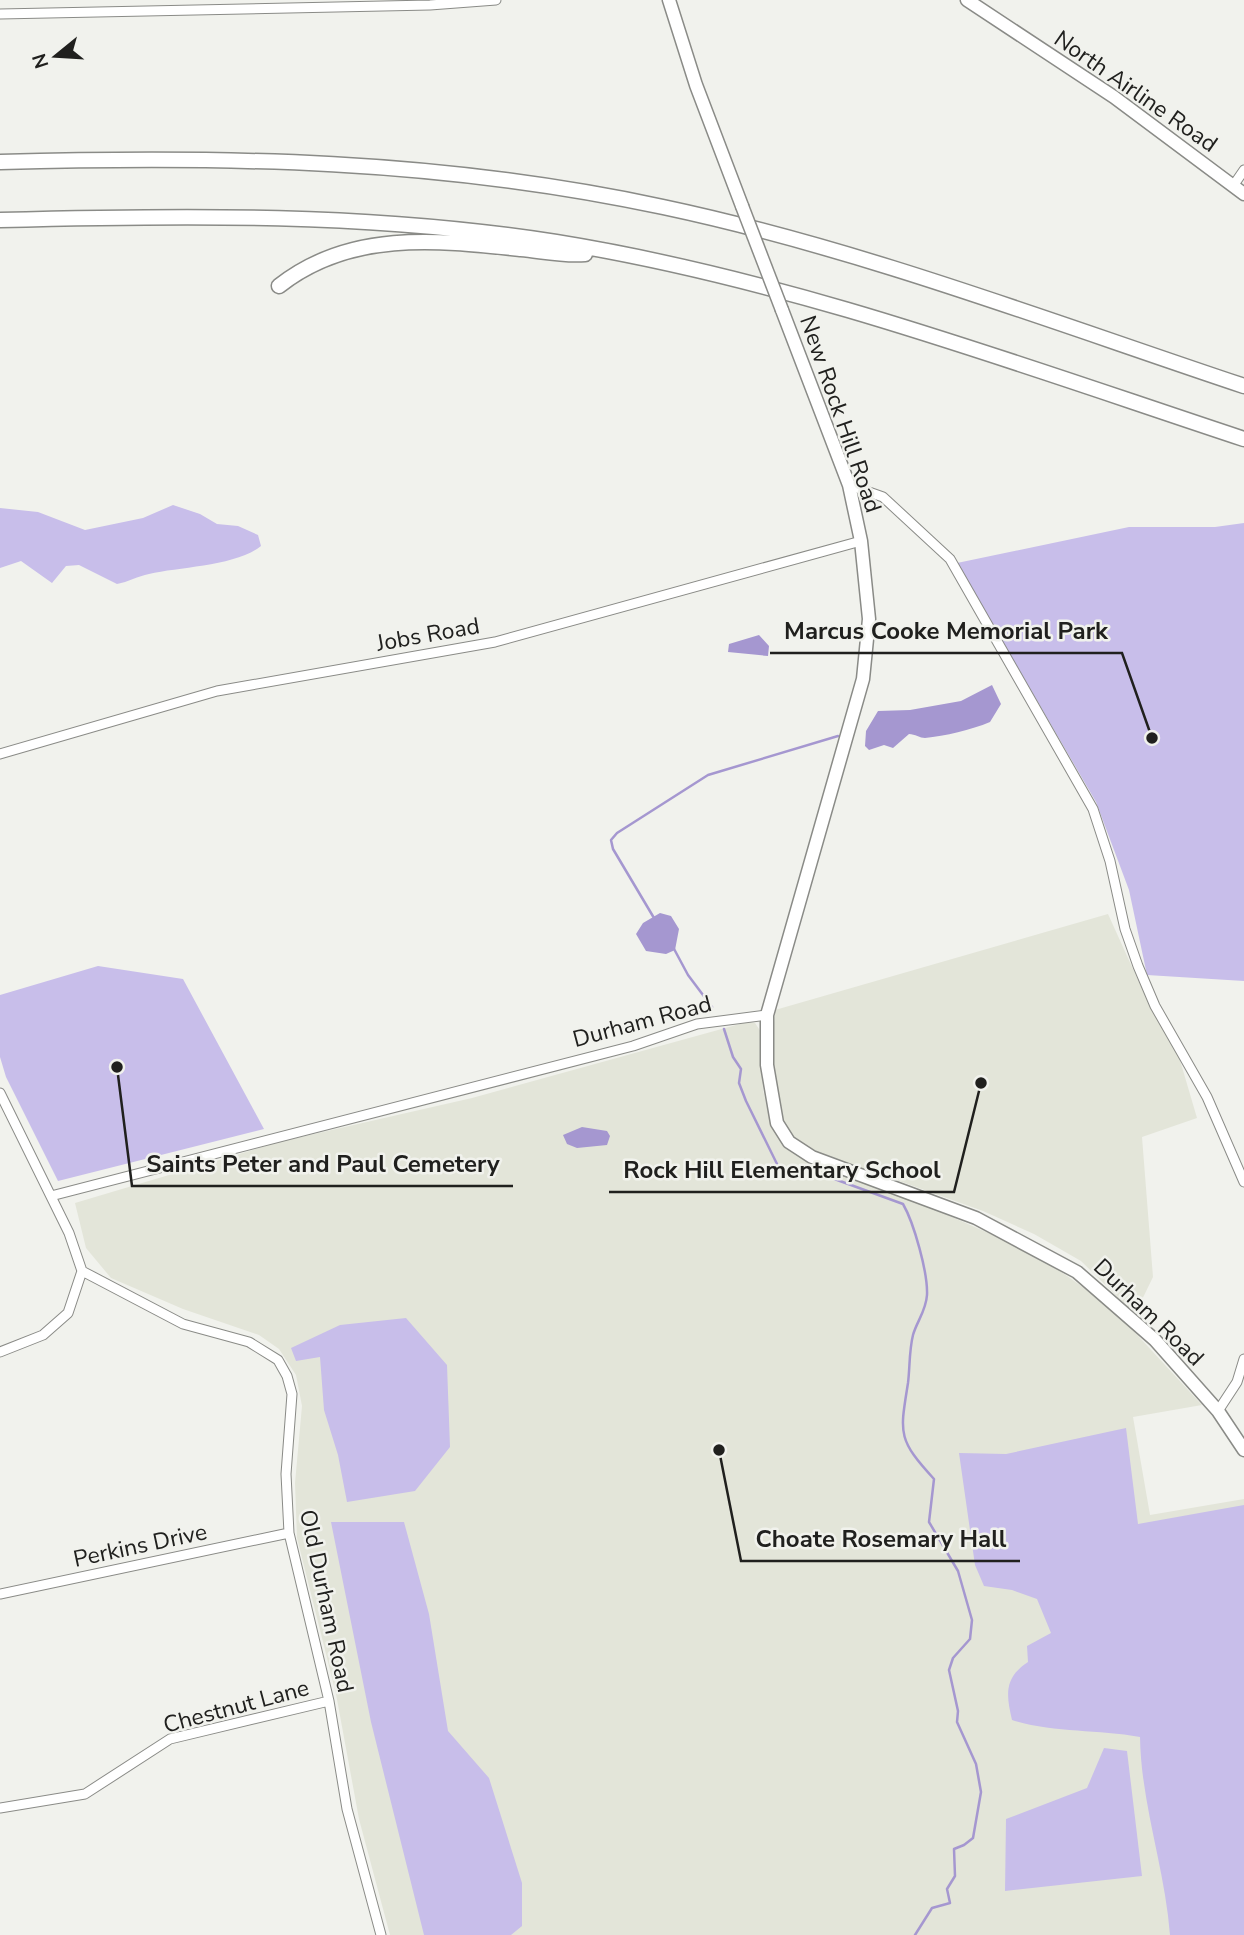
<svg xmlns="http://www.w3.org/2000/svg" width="1244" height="1935" viewBox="0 0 1244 1935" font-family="'Nunito Sans',sans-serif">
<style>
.built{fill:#e3e5d9}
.green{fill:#c8beea}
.water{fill:#a597d0}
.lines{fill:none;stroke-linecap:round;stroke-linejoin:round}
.stream{stroke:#a597d0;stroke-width:2.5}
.minor-casing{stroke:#8a8b87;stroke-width:11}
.major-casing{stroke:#8a8b87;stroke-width:15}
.highway-casing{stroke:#8a8b87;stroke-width:17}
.minor{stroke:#fff;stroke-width:9}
.major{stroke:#fff;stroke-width:12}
.highway{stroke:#fff;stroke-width:14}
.major-bridge-casing{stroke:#8a8b87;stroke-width:15;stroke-linecap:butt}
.major-bridge{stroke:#fff;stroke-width:12}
.labels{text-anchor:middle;stroke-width:5;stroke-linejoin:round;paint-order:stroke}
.street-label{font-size:23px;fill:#20201e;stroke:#f1f2ed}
.leader{fill:none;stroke:#20201e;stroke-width:2.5}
.callout-dot{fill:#20201e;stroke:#f1f2ed;stroke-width:2.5}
.callout-label{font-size:24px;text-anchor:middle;font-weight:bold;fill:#20201e;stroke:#f1f2ed;stroke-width:5;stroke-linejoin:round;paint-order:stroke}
</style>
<rect width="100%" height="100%" fill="#f1f2ed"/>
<path class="built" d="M1108,914L1147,1000L1177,1050L1197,1118L1142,1137L1153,1277L1135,1314L1081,1261L1034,1234L983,1211L796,1144L778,1116L772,1049L775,1010Z
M747,1022L755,1023L761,1032L763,1090L769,1117L796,1154L812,1165L902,1195L1036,1254L1094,1295L1129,1326L1202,1405L1133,1417L1150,1515L1244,1499V1935H390L359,1819L336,1694L297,1538L295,1483L302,1406L296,1375L279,1349L259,1335L183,1309L111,1278L86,1248L75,1203L279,1142L472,1098Z"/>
<path class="green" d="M173,505L200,514L217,524L238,526L258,535L261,546C237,566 180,567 149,574C138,576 128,582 117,584L79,565L66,566L52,583L21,561L0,568V508L38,512L85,530L143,518Z
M1244,523V981L1147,975L1129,890L1096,802L957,563L1129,527H1215Z
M98,966L183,979L264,1129L58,1181L6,1077L0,1057V995Z
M406,1318L447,1365L450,1447L415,1491L347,1502L338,1455L324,1410L320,1357L296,1361L291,1348L340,1325Z
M1126,1428L1138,1524L1244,1505V1935H1170C1165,1868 1141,1804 1140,1737C1097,1729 1053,1733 1012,1720C1006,1694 1004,1678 1028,1662L1027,1646L1051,1633L1037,1599L1012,1590L984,1586L975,1565L959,1453L1006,1454Z
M331,1522H404L429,1614L448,1731L489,1778L522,1883V1926L511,1935H424L371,1722Z
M1104,1748L1127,1751L1142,1876L1005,1891L1006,1819L1087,1788Z"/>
<path class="water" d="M759,635L769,646L768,656L728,652L729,644Z
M992,685L1001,704L990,722C971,730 945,736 925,738C920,738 915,734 909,734L893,748L884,745L869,750L865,746L866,731L878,711L910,710L961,701Z
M660,913L671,916L679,929L675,950L666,954L646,951L636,934L643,923Z
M582,1127L607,1131L610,1136L607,1145L577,1148L567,1144L563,1135Z"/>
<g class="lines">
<path class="stream" d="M654,918L613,849L611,840L617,833L708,775L838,736
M673,947L688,975L712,1007
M724,1029L733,1057L741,1069L739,1083L746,1101L778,1166L789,1171L794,1168L807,1169L903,1204C914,1223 928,1273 927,1295C926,1311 917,1321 913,1335C909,1351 910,1367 908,1383C900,1433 897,1439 934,1479L929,1522L958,1571L972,1620L970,1639L953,1658L949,1670L958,1711L957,1722L976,1764L981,1792L973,1838L964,1845L954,1849L955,1876L947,1889L950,1903L932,1908L915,1935"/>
<defs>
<path id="minor" d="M0,14L430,5L496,0
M1233,186L1244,170
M849,485L883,497L950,559L1093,809L1110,861L1125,929L1138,966L1155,1006L1207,1097L1244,1182
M0,754L217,691L495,642L861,541
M0,1093L69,1233L82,1271L183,1324L249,1342L278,1360L287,1376L292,1394L286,1474L289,1533L329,1701L347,1809L381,1935
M51,1196L633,1046L697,1024L767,1015
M0,1352L43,1335L68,1313L82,1271
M1218,1411L1237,1382L1244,1359
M0,1594L289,1533
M0,1808L85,1794L170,1739L329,1701"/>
<path id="major" d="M669,0L696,85L742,206
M967,0L1114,97L1244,194
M782,310L849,485L861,541L869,619L863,679L767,1015V1065L777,1123L789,1142L812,1157L976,1218L1077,1272L1155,1340L1218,1411L1244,1450"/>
<path id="highway" d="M0,162C228,156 439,159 663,207C861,249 1052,322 1244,386
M0,220C186,215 371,213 556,242C792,280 1017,364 1244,439
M279,286C350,230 437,240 521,249C542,251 564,256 585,254"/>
</defs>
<use href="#minor" class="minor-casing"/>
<use href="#major" class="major-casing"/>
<use href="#highway" class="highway-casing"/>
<use href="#minor" class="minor"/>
<use href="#major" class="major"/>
<use href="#highway" class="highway"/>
<defs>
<path id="major-bridge" d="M742,206L782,310"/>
</defs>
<use href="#major-bridge" class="major-bridge-casing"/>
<use href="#major-bridge" class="major-bridge"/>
</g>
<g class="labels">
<g class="street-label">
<text transform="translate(1136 91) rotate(35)" y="8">North Airline Road</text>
<text transform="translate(841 414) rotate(71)" y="8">New Rock Hill Road</text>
<text transform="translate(428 634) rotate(-10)" y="8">Jobs Road</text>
<text transform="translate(642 1021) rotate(-15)" y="8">Durham Road</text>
<text transform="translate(1149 1312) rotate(44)" y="8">Durham Road</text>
<text transform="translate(140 1545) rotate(-12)" y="8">Perkins Drive</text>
<text transform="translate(327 1601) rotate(78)" y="8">Old Durham Road</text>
<text transform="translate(236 1706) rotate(-15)" y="8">Chestnut Lane</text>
</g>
</g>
<path class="leader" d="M1152 738L1122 653H770M117 1067L132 1186H513M981 1083L954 1192H609M719 1450L741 1561H1020"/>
<g class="callout-dot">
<circle cx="1152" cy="738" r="7"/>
<circle cx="117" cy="1067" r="7"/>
<circle cx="981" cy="1083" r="7"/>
<circle cx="719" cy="1450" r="7"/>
</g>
<g class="callout-label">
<text x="946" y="639">Marcus Cooke Memorial Park</text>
<text x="323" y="1172">Saints Peter and Paul Cemetery</text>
<text x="782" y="1178">Rock Hill Elementary School</text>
<text x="881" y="1547">Choate Rosemary Hall</text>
</g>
<g transform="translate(56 56) rotate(252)" stroke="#f1f2ed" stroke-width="5" paint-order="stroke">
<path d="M0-5L12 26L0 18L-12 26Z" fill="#20201e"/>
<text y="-10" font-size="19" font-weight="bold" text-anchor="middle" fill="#20201e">N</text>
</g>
</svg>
